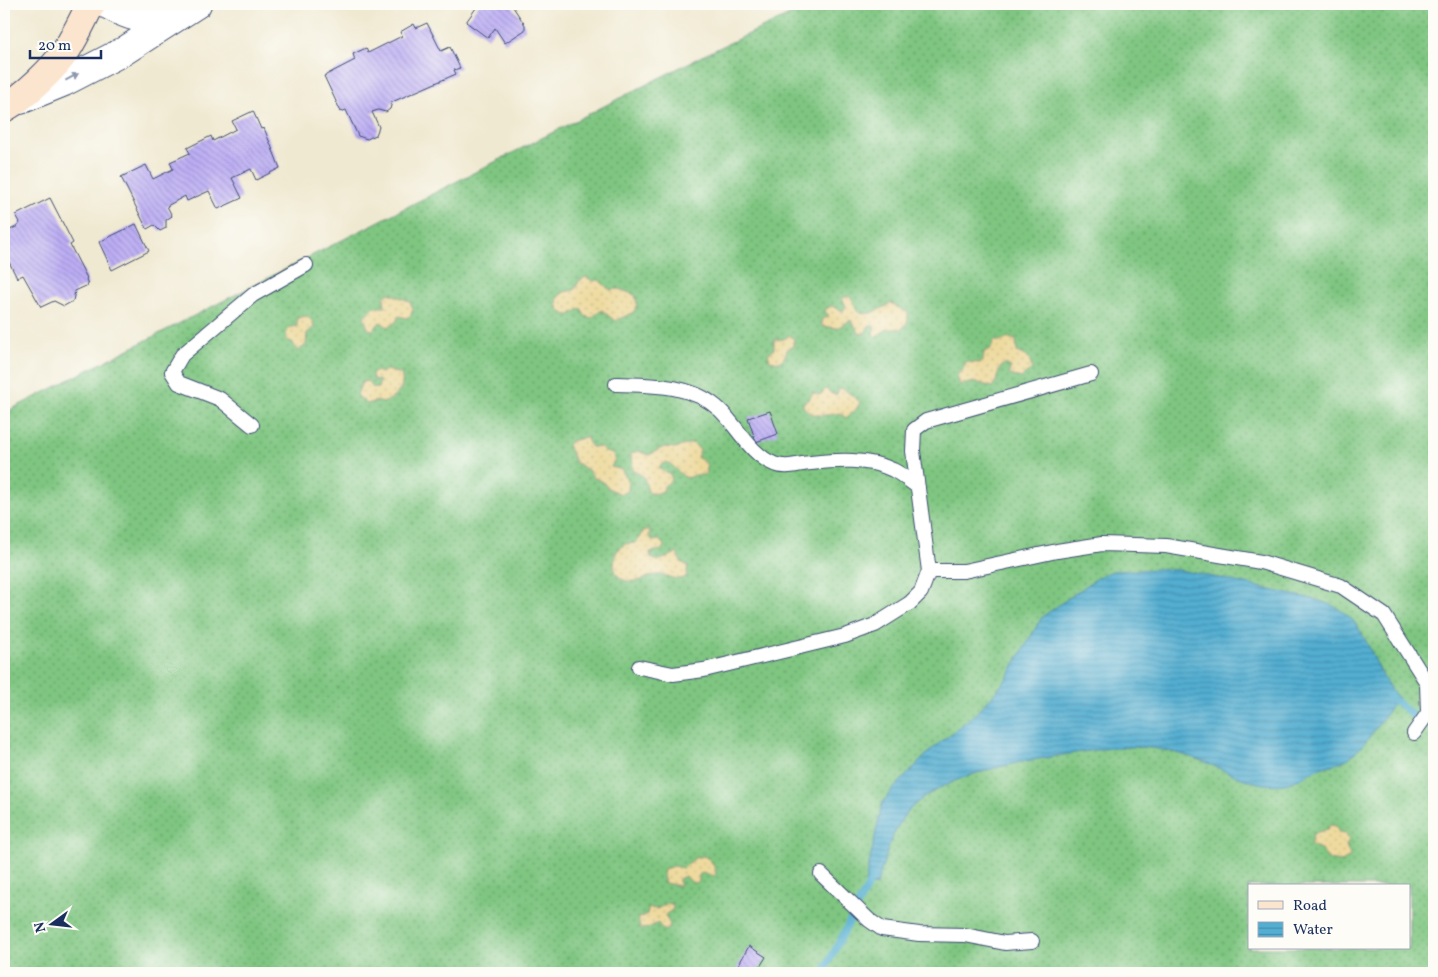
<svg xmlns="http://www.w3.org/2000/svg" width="1438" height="977" viewBox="0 0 1438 977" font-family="Vollkorn,serif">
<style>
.grass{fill:url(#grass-dots);stroke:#4d7a70;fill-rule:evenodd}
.sand{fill:url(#sand-dots);stroke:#84847e}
.water{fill:url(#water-rules);stroke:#376e98}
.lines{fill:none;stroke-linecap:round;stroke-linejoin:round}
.stream{stroke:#53aed1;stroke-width:7}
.building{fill:url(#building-back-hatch)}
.lane-casing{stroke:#3b4b6f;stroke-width:16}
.street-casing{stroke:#3b4b6f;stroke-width:30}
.secondary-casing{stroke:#3b4b6f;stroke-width:30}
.lane{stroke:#fff;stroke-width:14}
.street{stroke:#fff;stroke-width:28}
.secondary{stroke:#fce5cf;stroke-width:28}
.oneway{fill:#8d97ae}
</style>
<defs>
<pattern id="grass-dots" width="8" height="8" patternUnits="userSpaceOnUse" patternTransform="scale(1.25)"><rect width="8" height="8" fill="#7fc681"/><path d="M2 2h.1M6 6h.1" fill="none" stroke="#67a16d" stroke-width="1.8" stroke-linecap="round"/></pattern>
<pattern id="sand-dots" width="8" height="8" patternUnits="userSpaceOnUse" patternTransform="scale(1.25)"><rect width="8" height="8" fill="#eeda9e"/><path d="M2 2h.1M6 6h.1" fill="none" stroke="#ccbb8a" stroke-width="1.8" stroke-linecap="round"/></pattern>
<pattern id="water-rules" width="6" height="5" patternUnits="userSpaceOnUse" patternTransform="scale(1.25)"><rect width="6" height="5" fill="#53aed1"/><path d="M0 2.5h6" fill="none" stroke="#448ead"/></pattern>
<pattern id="building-back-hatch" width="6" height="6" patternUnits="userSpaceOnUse" patternTransform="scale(1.25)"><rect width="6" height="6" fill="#bdaef5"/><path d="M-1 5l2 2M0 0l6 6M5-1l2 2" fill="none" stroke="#998eca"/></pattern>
</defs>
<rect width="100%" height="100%" fill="#fdfcf7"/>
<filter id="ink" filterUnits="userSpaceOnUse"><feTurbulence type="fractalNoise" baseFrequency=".02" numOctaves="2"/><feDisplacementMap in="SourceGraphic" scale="10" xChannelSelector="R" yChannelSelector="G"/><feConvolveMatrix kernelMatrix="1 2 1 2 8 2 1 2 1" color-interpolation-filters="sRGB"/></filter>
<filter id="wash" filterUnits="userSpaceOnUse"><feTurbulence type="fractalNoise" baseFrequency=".0096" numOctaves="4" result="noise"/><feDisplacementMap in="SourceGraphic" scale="20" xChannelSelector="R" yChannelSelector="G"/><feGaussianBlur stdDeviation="1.12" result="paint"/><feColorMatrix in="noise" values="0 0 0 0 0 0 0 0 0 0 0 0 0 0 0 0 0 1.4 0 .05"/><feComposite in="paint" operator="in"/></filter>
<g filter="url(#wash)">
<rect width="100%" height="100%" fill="#f0e9d1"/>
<path class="grass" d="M813,4H1434V973H4V413L706,54ZM1249,886H1409V948H1249Z"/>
<path class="sand" d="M586,277L593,281L599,280L610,290L619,289L635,295L637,304L634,312L615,321L602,310L591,318L585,316L581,308L570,315C559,315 556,307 558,297L564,292L574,290L580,280Z
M389,293L409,301L413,308L411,315L407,318L399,316L396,322L388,327L380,322L373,330L368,329L364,316L375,307H385L384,297Z
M849,296C855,300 853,305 857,310C866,320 884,307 891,303L908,313V321L902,329H887L876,337L873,334L875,329L874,326H869L865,333L860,334L851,320L837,328L822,326L821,320L829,316L825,311L827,308L832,306L843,311L846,306L842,298Z
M307,316L313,322L314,327L307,333L306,345L298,351L292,342L287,340L286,334L289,328L297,326V318Z
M789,335L794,339L793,346L787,350L784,358L779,362L770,360L768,354L774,349V340L784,339Z
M1009,338L1016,340L1017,352L1029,358L1032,369L1021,378L1010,375L1009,372L1011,367L1005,364C995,369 1000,380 992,387L976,382L960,385L957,375L962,371L966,362L980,363L983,361L984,352L991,349L994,341H1002Z
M386,370L401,374C406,388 395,398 383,403L377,401L367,404L357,395L362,382L368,381L372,387L378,388L380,381L373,379L372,374L376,371L381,373Z
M840,388L845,390L860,402L857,408L846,418L840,413C828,415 811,419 803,406V403L809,399L813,393L820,395L826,389L832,394L836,395Z
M586,437L591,447H601L605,452L613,454L615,460L611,467L622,470L629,483L628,491L621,494L608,488L602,481L594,478L588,470L575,462L568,445L571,441Z
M693,443L700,450L697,457L706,463L707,472L704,475H695L688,478C677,475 676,465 666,462L660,466V469L670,474L672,480L664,486L663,491L653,494L648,492L644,477L633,470L631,454L638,451L649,455L664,447L675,448Z
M647,530H650L649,536L653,541L659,540L664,545L662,550L650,552L651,558L658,561L677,553L681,562L688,566L686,577C675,583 667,573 656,575C650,575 646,579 641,580C618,586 609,570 617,551L625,544L636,543L643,531Z
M1330,825L1336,826L1339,833L1346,834L1349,840L1346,845L1350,856L1342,862L1329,860L1320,849L1310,844L1314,833L1326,830Z
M703,856C711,858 715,867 716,874L714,876L702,872L699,875V882L693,883L685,876L679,879V886L665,883L663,876L664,869L673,866L683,868L695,858Z
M668,903L673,905V909L665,915L670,925L667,930H663L658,923L646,929L640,928L638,919L647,914L649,908L657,909Z"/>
<path class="water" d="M1158,569L1179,570C1211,576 1243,583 1275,591C1303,598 1336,599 1355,623C1373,647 1378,677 1398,698C1383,716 1366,747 1347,759C1339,764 1325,766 1315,770C1305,775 1296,782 1284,784C1255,788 1231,773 1205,762C1190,756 1174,752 1158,749C1131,744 1102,749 1075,753C1024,761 946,772 909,810C891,829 885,862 876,886L865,883L882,804L891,791L931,750L975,714L994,694L1007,678L1042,617L1100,576L1112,571Z"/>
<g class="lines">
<path class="stream" d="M1389,696L1414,716
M823,973L872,878"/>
</g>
<g id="blocks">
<path class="building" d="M479,4H511L525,25V30L505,43L495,28L488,38L466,22Z
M427,23L441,51L450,47L460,68L454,70L456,74L392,102L390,109L386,112L378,110L372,112L379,127L376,135L367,139L358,136L346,110L341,112L324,76L355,60L353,54L366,48L368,53L402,36L400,32L414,24L416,28Z
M253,111L261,129L264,128L280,168L256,180L251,169L232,178L242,198L218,209L209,191L187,201L185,196L167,206L172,216L166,220V228L160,231L154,225L147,229L121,177L146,165L153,179L173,169L170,162L190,153L187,148L211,136L213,141L236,129L232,121Z
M50,198L73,243L70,245L87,278L86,279L88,285L75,291L73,301L64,306L54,301L41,307L23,275L17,278L4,252V233L18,226L20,222L16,215Z
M136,224L149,251L112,270L99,242Z
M770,411L778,434L756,442L748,418Z
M749,946L766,957L756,973H734Z"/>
</g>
</g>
<g filter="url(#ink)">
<use href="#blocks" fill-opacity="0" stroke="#3b4b6f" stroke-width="1"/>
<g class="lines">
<defs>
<path id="lane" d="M616,384C652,385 693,384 720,410C738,427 750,454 774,464C787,469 797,464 811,463C837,460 868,458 893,470C902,474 910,482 918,487
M252,425L220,399L179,383L172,372L182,355L253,295L306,265
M929,571H964L1057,551L1102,544L1166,546L1261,562L1341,586L1384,615L1434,694
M639,667L673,674L704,670L845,636L875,625L910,603L921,592L929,571L913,451L914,430L926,421L1091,374
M1414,733L1428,713L1427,684
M821,874L869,920L882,929L919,934L965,935L1005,943L1032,941"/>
<path id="street" d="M106,4C133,19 143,21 174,16
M20,100L64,82L124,51L197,4"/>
<path id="secondary" d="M4,108C23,98 55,68 67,49C76,35 83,19 91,4"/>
</defs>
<use href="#lane" class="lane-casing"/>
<use href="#street" class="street-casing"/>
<use href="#secondary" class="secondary-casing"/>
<use href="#lane" class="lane"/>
<use href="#street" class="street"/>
<use href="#secondary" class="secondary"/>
</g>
<defs><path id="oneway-solid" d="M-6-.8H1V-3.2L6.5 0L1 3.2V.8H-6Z" transform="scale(1.25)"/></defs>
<use class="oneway" href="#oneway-solid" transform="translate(72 77) rotate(-28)"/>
</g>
<rect width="1438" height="977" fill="none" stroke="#fdfcf7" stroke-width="20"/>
<rect x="1248" y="884" width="162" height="65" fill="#fdfcf7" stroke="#a3aaba"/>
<rect x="1258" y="901" width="25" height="8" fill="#fce5cf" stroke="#a3aaba"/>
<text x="1293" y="910" font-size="15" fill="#1b2f5e">Road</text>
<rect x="1258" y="922" width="25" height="15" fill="url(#water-rules)" stroke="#a3aaba"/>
<text x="1293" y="934" font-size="15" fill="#1b2f5e">Water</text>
<g transform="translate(52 924) rotate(255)" stroke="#fdfcf7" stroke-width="4" paint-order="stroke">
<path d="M0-4L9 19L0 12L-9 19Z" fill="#1b2f5e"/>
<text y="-8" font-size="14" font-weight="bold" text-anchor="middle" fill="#1b2f5e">N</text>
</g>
<path d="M30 50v8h71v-8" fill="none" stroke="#1b2f5e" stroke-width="2.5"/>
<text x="38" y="50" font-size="15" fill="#1b2f5e" stroke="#fdfcf7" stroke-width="4" paint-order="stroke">20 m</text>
</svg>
